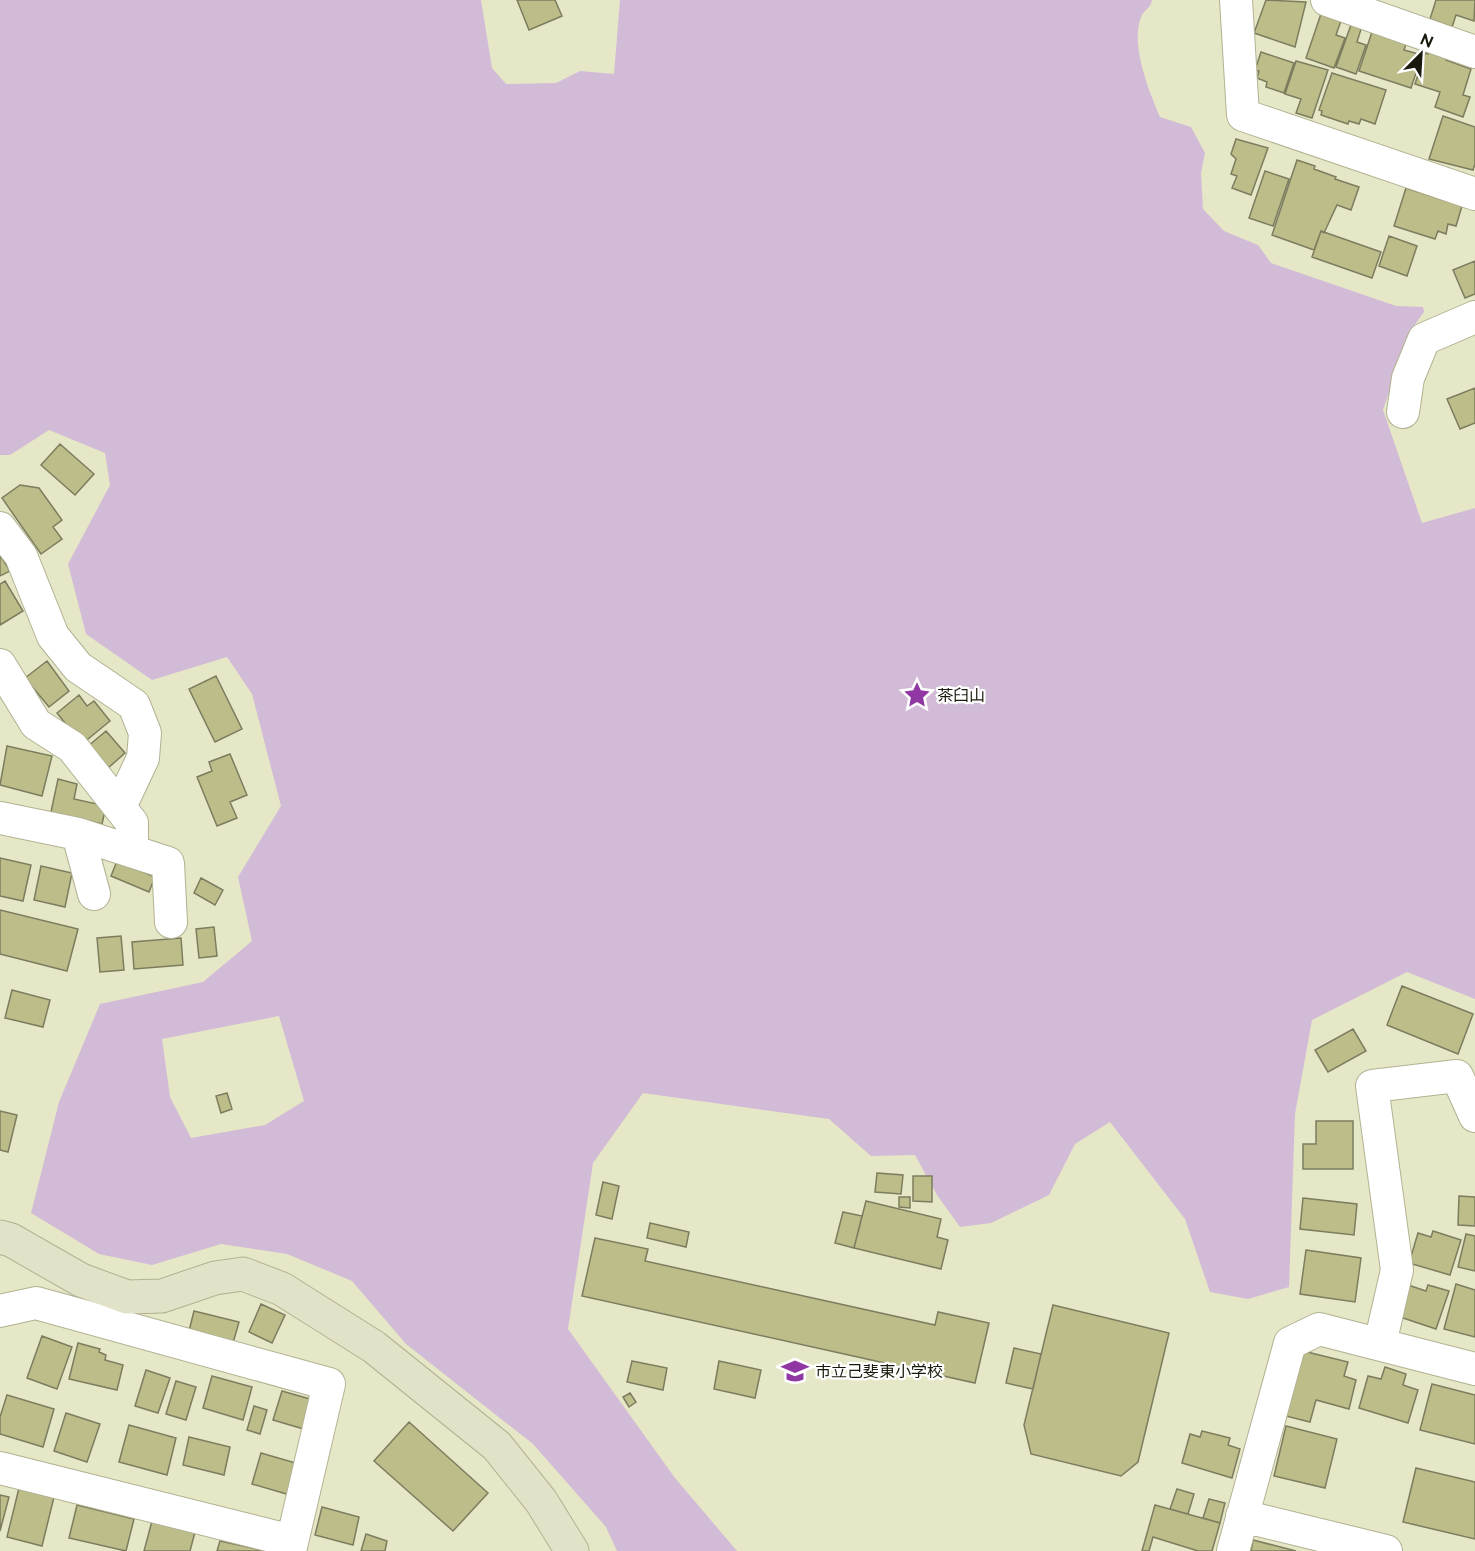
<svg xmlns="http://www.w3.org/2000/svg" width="1475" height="1551" viewBox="0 0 1475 1551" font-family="Raleway,'Noto Sans JP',sans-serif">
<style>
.green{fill:#d2bbd7;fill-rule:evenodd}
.building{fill:#bdbd89;stroke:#7c7d5f;stroke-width:1.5}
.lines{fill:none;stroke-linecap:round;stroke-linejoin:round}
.street-casing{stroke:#b1b292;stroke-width:34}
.secondary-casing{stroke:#b1b292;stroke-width:35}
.street{stroke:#fff;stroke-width:32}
.secondary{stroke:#e2e2c8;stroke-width:33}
.labels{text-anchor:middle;stroke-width:4.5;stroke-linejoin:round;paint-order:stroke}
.poi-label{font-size:16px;fill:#19190d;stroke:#fff;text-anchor:start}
</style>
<rect width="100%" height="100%" fill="#e6e7c6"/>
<path class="green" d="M0,0H481L492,68L506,84L556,83L580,71L614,74L620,0H1152C1151,8 1145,9 1142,15C1129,42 1149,91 1160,117L1191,127L1205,153L1201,173L1203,209L1224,231L1258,245L1271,263L1396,306L1423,307L1424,312L1410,331L1383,410L1422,523L1475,508V999L1407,972L1312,1020L1295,1114L1289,1287L1248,1299L1210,1292L1185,1219L1110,1122L1075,1144L1049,1195L991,1223L960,1227L937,1195L915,1155L871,1156L829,1119L643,1093L593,1163L568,1329L675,1478L737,1551H617L606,1527L533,1444L406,1344L352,1281L287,1254L221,1244L152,1265L99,1254L31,1213L59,1102L100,1004L203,982L252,941L238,877L281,806L252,694L227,657L152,680L86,634L68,564L110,485L105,453L49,430L10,455H0ZM279,1016L304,1101L265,1125L191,1138L170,1097L162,1039Z"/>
<path class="building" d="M517,0H555L562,16L529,30Z
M1266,0L1306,2L1295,47L1254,33Z
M1436,0H1475L1474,21L1456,15L1452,27L1430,19Z
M1322,11L1342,18L1336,35L1345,38L1334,68L1306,58Z
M1352,22L1362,26L1357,42L1366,45L1356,74L1336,67Z
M1373,29L1408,38L1404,50L1422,55L1411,88L1359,71Z
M1430,48L1448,54L1446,60L1471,69L1463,95L1470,97L1463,117L1435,107L1440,92L1415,84L1425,53L1428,54Z
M1261,52L1294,63L1284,93L1266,87L1267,82L1257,78L1259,71L1255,70Z
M1296,61L1328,70L1312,118L1296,113L1301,99L1285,94Z
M1332,73L1386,90L1375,124L1361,119L1359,124L1349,121L1348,124L1321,115L1322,111L1319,110Z
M1443,116L1475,127V164L1473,170L1429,159Z
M1236,139L1268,148L1251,195L1232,188L1237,176L1231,174L1236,159L1231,154Z
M1297,160L1315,166L1314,169L1336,177L1335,179L1359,187L1351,210L1337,205L1324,233L1321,231L1314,250L1272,235Z
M1265,171L1289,179L1273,226L1249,218Z
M1406,188L1462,206L1456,226L1448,224L1446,234L1438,231L1435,239L1394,226Z
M1321,231L1381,252L1372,278L1312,257Z
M1389,236L1417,246L1407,276L1379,266Z
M1475,261V294L1465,298L1453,270Z
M1475,388V423L1460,429L1447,399Z
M60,444L94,474L75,495L41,465Z
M20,485L39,488L62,520L53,527L62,539L41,554L2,498Z
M0,555L10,571L0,576Z
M5,581L23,611L0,625V584Z
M47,661L69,691L49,707L25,678Z
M216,676L242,729L215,742L189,689Z
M79,695L87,706L94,701L110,721L82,744L57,713Z
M106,731L125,753L107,769L87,747Z
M7,746L52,756L42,796L0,785Z
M230,754L247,795L230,802L237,818L217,826L197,777L212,771L209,762Z
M58,779L77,784L74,799L106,806L102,824L51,812Z
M0,858L31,865L23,901L0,896Z
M117,861L155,877L149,892L111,876Z
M41,866L72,873L65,907L34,900Z
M201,878L223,890L215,905L194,893Z
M0,910L78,929L67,971L0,954Z
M214,927L217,956L199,958L196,929Z
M121,936L124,970L100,972L97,938Z
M181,938L183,965L134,969L132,942Z
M1402,986L1473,1014L1458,1054L1387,1025Z
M12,990L50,1000L43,1027L5,1018Z
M1353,1029L1366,1051L1328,1072L1315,1050Z
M227,1093L232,1109L221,1113L216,1096Z
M0,1111L17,1115L8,1152L0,1150Z
M1316,1121H1353V1169H1303V1144H1316Z
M877,1173L903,1175L901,1194L875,1192Z
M913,1176H932V1202L913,1201Z
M603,1182L619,1186L612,1219L596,1215Z
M1459,1196L1475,1197V1226L1458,1225Z
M899,1197H910V1208L899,1207Z
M1303,1198L1357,1204L1354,1235L1300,1229Z
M866,1201L941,1219L937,1237L948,1240L941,1269L854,1248Z
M843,1212L862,1216L854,1248L835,1243Z
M650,1223L689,1232L686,1247L647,1238Z
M1433,1231L1461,1240L1450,1275L1409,1263L1418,1233L1431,1237Z
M1466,1234L1475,1236V1271L1458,1267Z
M595,1238L648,1249L645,1261L935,1325L938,1312L989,1323L975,1383L582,1296Z
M1306,1250L1361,1258L1355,1302L1300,1294Z
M1456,1284L1475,1290V1337L1444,1329Z
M1408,1285L1426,1291L1428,1285L1449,1291L1436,1329L1397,1316Z
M261,1304L285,1315L272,1343L249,1332Z
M1053,1305L1169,1333L1138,1462L1121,1476L1031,1454L1024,1425Z
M194,1311L239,1322L233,1343L189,1331Z
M42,1336L72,1347L57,1389L27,1378Z
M78,1343L100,1349L99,1352L106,1355L105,1360L123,1365L117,1390L69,1379Z
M1014,1348L1041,1354L1033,1389L1006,1383Z
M1303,1351L1348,1362L1344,1376L1356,1380L1349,1409L1316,1400L1310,1422L1286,1416Z
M632,1361L667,1368L663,1390L627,1382Z
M719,1361L761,1370L755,1398L714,1389Z
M1385,1367L1406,1374L1403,1385L1418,1390L1408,1423L1359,1408L1368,1376L1381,1379Z
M146,1370L170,1378L158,1413L135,1406Z
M212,1376L252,1387L243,1420L203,1408Z
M176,1381L196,1387L186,1420L166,1414Z
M1432,1384L1475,1395V1444L1420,1430Z
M282,1391L317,1401L307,1430L273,1420Z
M630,1393L636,1402L629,1407L623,1397Z
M7,1395L54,1409L43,1447L0,1434V1417Z
M254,1406L267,1410L260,1434L247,1430Z
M66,1413L100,1424L87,1462L54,1451Z
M409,1422L488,1493L453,1531L374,1461Z
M129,1425L176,1438L167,1475L119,1462Z
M1286,1426L1337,1439L1325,1488L1274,1476Z
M1202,1431L1230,1438L1228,1445L1240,1449L1232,1478L1182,1463L1190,1434L1200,1437Z
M189,1437L230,1447L224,1475L183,1465Z
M261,1453L299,1464L290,1495L252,1484Z
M1416,1468L1475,1482V1539L1403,1522Z
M19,1488L54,1497L42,1546L7,1537Z
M1177,1489L1194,1494L1188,1514L1170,1509Z
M0,1495L9,1497L0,1531Z
M1209,1499L1225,1503L1220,1523L1203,1518Z
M77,1505L134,1519L126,1551L69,1538Z
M1155,1505L1220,1523L1212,1551H1198L1153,1537L1149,1551H1142Z
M322,1507L359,1517L353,1545L315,1535Z
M152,1521L195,1532L190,1551H144Z
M366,1534L387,1541L385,1551H361Z
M1253,1540L1296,1551H1251Z
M220,1541L266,1551H217Z"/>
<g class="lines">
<defs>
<path id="street" d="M1236,0L1243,115L1475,194
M1327,0L1475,52
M1403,412L1408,378L1424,339L1475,317
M0,528L21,556L53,636L78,667L134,705L145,733L143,758L120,807
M0,665L36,724L72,747L132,823V851
M0,818L78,834L168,863L171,922
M78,834L94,894
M0,1311L36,1303L329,1384L290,1551
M1380,1344L1397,1270L1372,1086L1457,1076L1475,1116
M0,1468L292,1541
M1242,1516L1386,1551
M1233,1551L1290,1343L1319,1329L1475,1369"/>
<path id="secondary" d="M0,1237L11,1240L81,1280L127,1297L162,1296L215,1278L243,1274L282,1289L374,1347L497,1446L541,1501L572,1551"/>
</defs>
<use href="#street" class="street-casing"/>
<use href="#secondary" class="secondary-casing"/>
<use href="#street" class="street"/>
<use href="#secondary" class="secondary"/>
</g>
<defs>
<symbol id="sight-bare" viewBox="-9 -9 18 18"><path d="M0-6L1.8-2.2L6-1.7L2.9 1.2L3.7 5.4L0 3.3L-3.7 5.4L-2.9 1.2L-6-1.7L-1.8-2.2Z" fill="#9037a3" stroke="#fff" stroke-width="2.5" paint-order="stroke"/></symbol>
<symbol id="school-bare" viewBox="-9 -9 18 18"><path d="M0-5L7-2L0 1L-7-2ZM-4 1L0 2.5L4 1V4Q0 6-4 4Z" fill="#9037a3" stroke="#fff" stroke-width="2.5" paint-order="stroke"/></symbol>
</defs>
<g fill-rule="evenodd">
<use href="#sight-bare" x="898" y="676" width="38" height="38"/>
<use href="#school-bare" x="776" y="1352" width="38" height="38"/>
</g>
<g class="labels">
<g class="poi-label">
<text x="937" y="701">茶臼山</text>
<text x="815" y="1377">市立己斐東小学校</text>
</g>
</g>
<g transform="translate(1421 54) rotate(24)" stroke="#ffffff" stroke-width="4.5" paint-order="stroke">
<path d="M0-4.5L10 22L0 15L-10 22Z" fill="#19190d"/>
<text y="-9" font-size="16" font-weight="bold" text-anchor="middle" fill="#19190d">N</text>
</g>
</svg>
